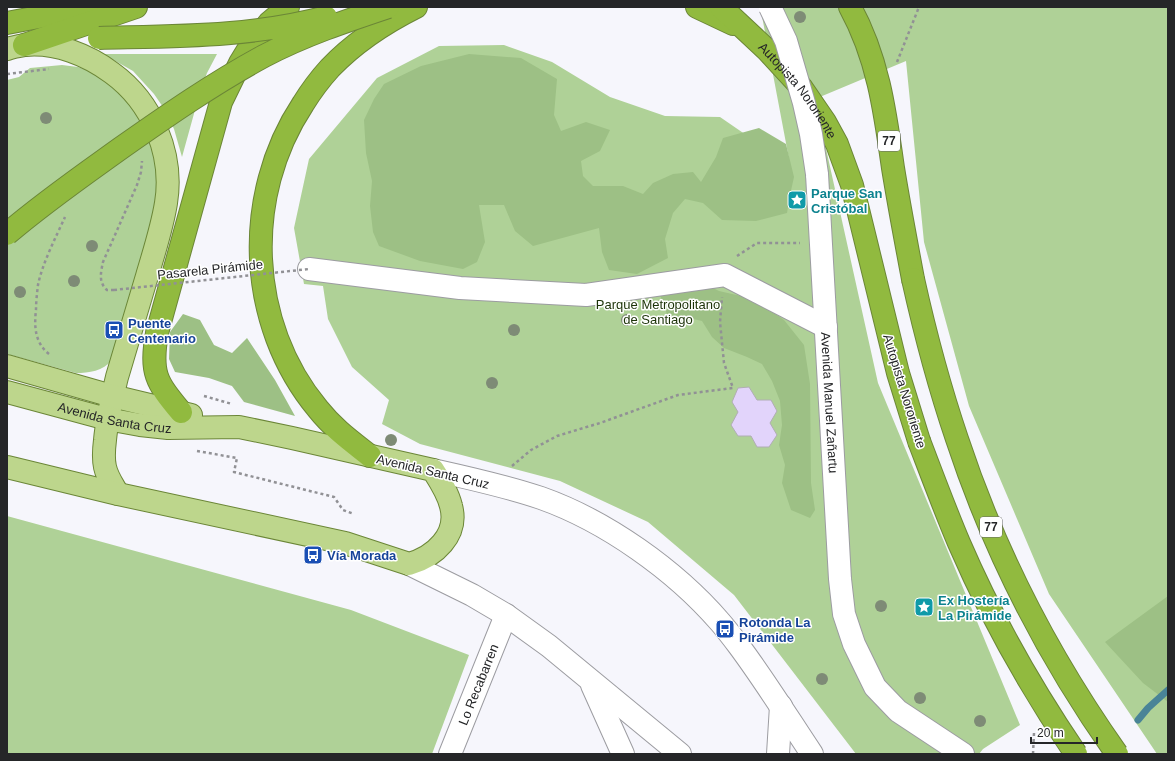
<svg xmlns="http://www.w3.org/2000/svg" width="1175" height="761" viewBox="0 0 1175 761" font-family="Helvetica,sans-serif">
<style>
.green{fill:#afd197}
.forest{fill:#9dc085}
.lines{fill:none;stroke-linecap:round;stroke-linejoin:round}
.stream{stroke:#498497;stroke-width:7}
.building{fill:#e2d4fb;stroke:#b0aeb3}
.minor-casing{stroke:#9c9ca1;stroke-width:24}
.major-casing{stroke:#6b8637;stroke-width:24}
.highway-casing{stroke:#6b8637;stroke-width:24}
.path{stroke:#919195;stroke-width:2.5;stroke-dasharray:3 3;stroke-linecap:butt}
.minor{stroke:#fff;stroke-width:22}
.major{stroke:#bdd68c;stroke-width:22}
.highway{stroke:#91ba3f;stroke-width:22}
.minor-bridge-casing{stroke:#9c9ca1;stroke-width:24;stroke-linecap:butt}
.highway-bridge-casing{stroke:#6b8637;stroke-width:24;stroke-linecap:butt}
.path-bridge{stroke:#919195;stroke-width:2.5;stroke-dasharray:3 3;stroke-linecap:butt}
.minor-bridge{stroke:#fff;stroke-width:22}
.highway-bridge{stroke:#91ba3f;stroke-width:22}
.tree{fill:#7e8b76}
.labels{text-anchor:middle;stroke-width:3;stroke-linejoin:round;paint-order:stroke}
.shield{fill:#fff;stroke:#666768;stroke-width:1}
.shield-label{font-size:12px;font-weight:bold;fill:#252628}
.street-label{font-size:13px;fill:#252628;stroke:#fff}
.culture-label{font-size:13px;font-weight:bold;fill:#0d838f;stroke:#fff;text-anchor:start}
.park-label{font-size:13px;fill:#1c3308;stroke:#fff}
.transit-label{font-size:13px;font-weight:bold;fill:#164399;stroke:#fff;text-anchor:start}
</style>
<rect width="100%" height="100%" fill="#f6f6fc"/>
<path class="green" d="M760,7H1168V754H1157L1049,594L969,406L924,242L906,61L815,99L878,383L1020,725L983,749L979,754H856L734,595L648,522L560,481L420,444L382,424L389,400L352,367L328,319L323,286L304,284L294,228L309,159L377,78L439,46L504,45L552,62L610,97L665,116L720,117L778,157L789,159L761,11Z
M103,54H217L207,73L200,92L182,157L174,129L165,110L154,94L133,71Z
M62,65L78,67L93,72L119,89L146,126L155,160L157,179L156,198L152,217L120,343C118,348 115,356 112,360C103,371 89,373 76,373L7,354V80L19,77L30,68Z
M7,516L351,610L469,655L432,754H7Z"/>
<path class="forest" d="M469,54L521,58L557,79L554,115L561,131L586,122L610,130L600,151L581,161L583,176L593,186H623L643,194L653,183L673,174L693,172L701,182L716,157L723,138L759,128L786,144L794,177L790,195L787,213L756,221L722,220L703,203L685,199L673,213L665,239L668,258L637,274L609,270L602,252L599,228L533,246L515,231L504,205H479L485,242L477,262L463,269L420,261L379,246L373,232L370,206L372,181L366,153L364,120L374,99L384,84L421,66Z
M707,285L719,291L754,299L784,320L804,345L810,384L811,483L815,510L810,518L791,510L782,483L785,465L779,445L782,425L780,401L772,381L762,364L747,357L724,348L712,337L702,321L685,317H668L660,295Z
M183,314L200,320L214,345L232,353L247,338L275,380L295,416L244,402L232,386L209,378L175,372L169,359L170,332Z
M1168,596V702L1143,683L1105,642Z"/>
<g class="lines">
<path class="stream" d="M1138,720L1148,708L1168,690"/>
</g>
<path class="building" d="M749,387L757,400H771L777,411L770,423L777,435L769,447H757L751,436H738L731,425L738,412L732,402L738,388Z"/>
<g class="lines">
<defs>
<g id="minor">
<path id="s1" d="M817,174L840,579L844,614L854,644L875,687L898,711L963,754"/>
<path d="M309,269L460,288L586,295L725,275L826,327"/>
<path d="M433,470C469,478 506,486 541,498C606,521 675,570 720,622C727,630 733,638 739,646C765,681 788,718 812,754"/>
<path d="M409,564L472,595L506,615L549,646L680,754"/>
<path d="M592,685L623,754"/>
<path id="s2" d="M450,754L506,615"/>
<path d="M778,754L781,706"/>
</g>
<g id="major">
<path d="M7,49C13,47 19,46 25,45C56,42 88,55 112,73C152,102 174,154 166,203C162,228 154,252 147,276C137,310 127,343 117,377C112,398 107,418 105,440C104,448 103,458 105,467C107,477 113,485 118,494"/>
<path d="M7,366L112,396L191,415"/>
<path id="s3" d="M7,392L107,419L140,425L168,428L239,427L292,438L433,470C440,481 448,493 451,506C459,535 434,557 409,564L345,543L118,494L7,467"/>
</g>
<g id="highway">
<path d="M697,7L733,24"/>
<path id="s4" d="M721,7L767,50L801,87L825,122L837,144L852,185L898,373L919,441"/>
<path d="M850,7C878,58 885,111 893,168C899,205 906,242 913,279"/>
<path d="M7,23L91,7"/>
<path d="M24,45L136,7"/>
<path d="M181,412C156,382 150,373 157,333L221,102L240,63L251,45L269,23L288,7"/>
<path d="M370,456C351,441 333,428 318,409C247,324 242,196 303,104C311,91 320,79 330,68C355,42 384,23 416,7"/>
</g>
</defs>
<use href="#minor" class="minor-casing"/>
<use href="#major" class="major-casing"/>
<use href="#highway" class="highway-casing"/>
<path class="path" d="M897,62L919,7
M7,74L49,69
M737,256L757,243H800
M114,290H107C98,282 101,272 103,262L137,185L141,172L142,161
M49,354C35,343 34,327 36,310C36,302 37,293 38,285C42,264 56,237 65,217
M204,396L232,404
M197,451L237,458L234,472L334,497L343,510L354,514
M512,466L531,450L557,436L600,423L678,395L733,388L724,363L720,322L722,297
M1033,754L1034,733"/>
<use href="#minor" class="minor"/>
<use href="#major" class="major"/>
<use href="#highway" class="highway"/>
<defs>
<path id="minor-bridge" d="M770,7L786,41L804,103L811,134L817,174"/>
<path id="highway-bridge" d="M99,38C175,36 252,37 326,17
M7,234C43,203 82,176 121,148C168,115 214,83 264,56C304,35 346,21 388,7
M913,279C925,333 939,386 957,439C994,551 1049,658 1117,754
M919,441C932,475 945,510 959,543C991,617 1031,688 1076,754"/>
</defs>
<use href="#minor-bridge" class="minor-bridge-casing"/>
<use href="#highway-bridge" class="highway-bridge-casing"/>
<path class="path-bridge" d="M114,290L309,269"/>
<use href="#minor-bridge" class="minor-bridge"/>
<use href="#highway-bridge" class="highway-bridge"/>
</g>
<g class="tree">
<circle cx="800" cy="17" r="6"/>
<circle cx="46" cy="118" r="6"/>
<circle cx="92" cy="246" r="6"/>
<circle cx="74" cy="281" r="6"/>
<circle cx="20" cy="292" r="6"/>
<circle cx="627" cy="320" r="6"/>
<circle cx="514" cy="330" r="6"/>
<circle cx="492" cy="383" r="6"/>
<circle cx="391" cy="440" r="6"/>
<circle cx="881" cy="606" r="6"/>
<circle cx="822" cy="679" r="6"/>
<circle cx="920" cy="698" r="6"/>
<circle cx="980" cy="721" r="6"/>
</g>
<defs>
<symbol id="sight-square" viewBox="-11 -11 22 22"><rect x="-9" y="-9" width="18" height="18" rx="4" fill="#0f9aa8" stroke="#fff"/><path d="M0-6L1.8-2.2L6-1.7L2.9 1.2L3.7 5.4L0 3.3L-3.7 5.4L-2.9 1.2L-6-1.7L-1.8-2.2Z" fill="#fff"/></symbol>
<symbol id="bus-square" viewBox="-11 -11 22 22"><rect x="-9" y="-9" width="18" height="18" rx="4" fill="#1a4fb4" stroke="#fff"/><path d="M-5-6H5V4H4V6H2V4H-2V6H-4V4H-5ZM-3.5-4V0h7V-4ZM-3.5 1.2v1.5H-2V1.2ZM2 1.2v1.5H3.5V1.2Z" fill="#fff"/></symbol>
</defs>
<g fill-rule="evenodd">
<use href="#sight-square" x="786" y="189" width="22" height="22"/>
<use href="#bus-square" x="103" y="319" width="22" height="22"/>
<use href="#bus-square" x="302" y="544" width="22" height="22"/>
<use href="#sight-square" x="913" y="596" width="22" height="22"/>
<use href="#bus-square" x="714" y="618" width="22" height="22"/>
</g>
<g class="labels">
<g class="shield">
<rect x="878" y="131" width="22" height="20" rx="3"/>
<rect x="980" y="517" width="22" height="20" rx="3"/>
</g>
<g class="shield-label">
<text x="889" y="145">77</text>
<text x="991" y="531">77</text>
</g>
<g class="street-label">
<text dy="5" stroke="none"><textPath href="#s4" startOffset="114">Autopista Nororiente</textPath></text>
<text transform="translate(210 269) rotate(-6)" y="5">Pasarela Pirámide</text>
<text transform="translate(905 391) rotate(73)" y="5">Autopista Nororiente</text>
<text dy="5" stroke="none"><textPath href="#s1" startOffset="229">Avenida Manuel Zañartu</textPath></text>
<text dy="5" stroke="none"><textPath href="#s3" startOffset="111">Avenida Santa Cruz</textPath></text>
<text transform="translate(433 471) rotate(13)" y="5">Avenida Santa Cruz</text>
<text dy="5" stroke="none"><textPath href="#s2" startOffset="75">Lo Recabarren</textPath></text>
</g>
<g class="culture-label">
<text x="811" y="198">Parque San<tspan x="811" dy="15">Cristóbal</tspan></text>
<text x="938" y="605">Ex Hostería<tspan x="938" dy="15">La Pirámide</tspan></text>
</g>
<g class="park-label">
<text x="658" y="309">Parque Metropolitano<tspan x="658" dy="15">de Santiago</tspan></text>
</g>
<g class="transit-label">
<text x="128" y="328">Puente<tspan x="128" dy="15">Centenario</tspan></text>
<text x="327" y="560">Vía Morada</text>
<text x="739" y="627">Rotonda La<tspan x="739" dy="15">Pirámide</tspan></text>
</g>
</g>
<rect width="1175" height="761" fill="none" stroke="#252628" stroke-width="16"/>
<path d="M1031 737v6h66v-6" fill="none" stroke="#252628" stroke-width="2"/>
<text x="1037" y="737" font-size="12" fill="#252628" stroke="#ffffff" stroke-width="3" paint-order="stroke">20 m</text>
</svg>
